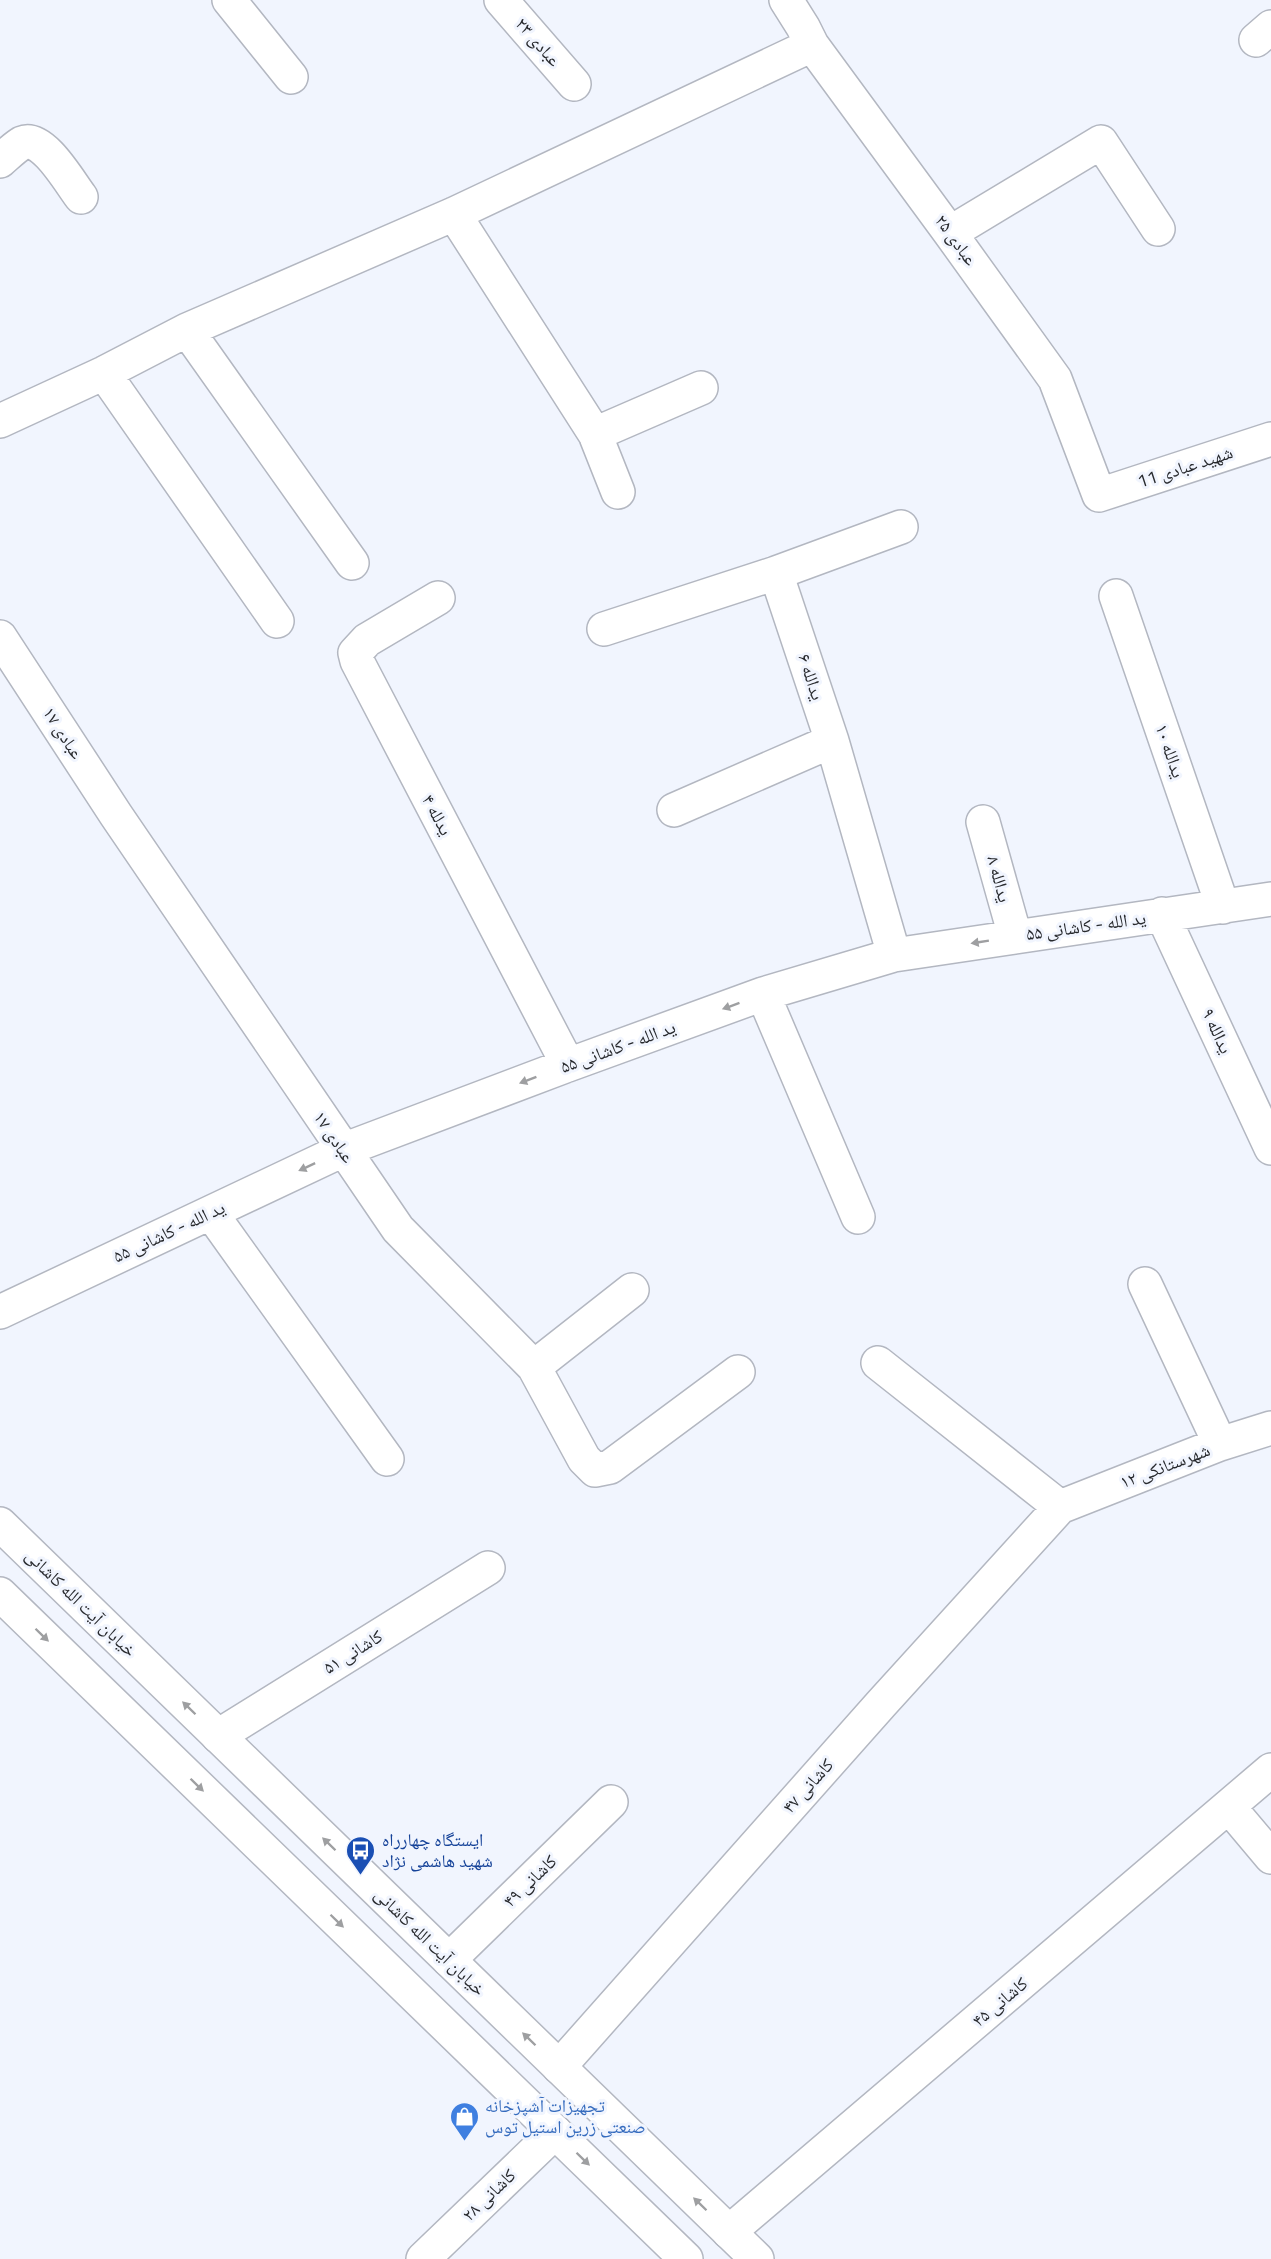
<svg xmlns="http://www.w3.org/2000/svg" width="1271" height="2259" viewBox="0 0 1271 2259" font-family="'Titillium Web','Noto Naskh Arabic',sans-serif">
<style>
.lines{fill:none;stroke-linecap:round;stroke-linejoin:round}
.minor-casing{stroke:#b3b7c1;stroke-width:36}
.major-casing{stroke:#b3b7c1;stroke-width:36}
.minor{stroke:#fff;stroke-width:33}
.major{stroke:#fff;stroke-width:33}
.oneway{fill:#9e9fa1}
.labels{text-anchor:middle;stroke-width:6;stroke-linejoin:round;paint-order:stroke}
.street-label{font-size:18px;fill:#282a2e;stroke:#f1f5fe}
.transit-label{font-size:18px;fill:#164399;stroke:#f1f5fe;text-anchor:start}
.shop-label{font-size:18px;fill:#366cbe;stroke:#f1f5fe;text-anchor:start}
</style>
<rect width="100%" height="100%" fill="#f1f5fe"/>
<g class="lines">
<defs>
<path id="minor" d="M229,0L291,77
M501,0L574,84
M786,0L803,27L812,45L950,233L1055,379L1099,495L1271,439
M1256,40L1271,27
M0,161C7,155 15,147 22,143C43,134 70,183 81,197
M454,214L595,434L618,492
M950,233L1101,142L1158,229
M187,330L352,563
M104,373L277,621
M0,421L104,373L187,330L454,214L812,45
M595,434L701,388
M776,573L901,527
M1116,596L1223,907
M438,598L367,640L355,653L357,661L568,1065
M604,629L776,573L832,741L894,955
M0,637L116,815L398,1229L534,1367L584,1459L595,1470L610,1467L738,1372
M674,810L832,741
M983,822L1015,936
M1162,914L1271,1148
M763,994L858,1217
M211,1213L387,1459
M1145,1284L1220,1444
M0,1312L343,1150L568,1065L763,994L894,955L1271,899
M878,1363L1060,1507
M534,1367L632,1290
M218,1736L488,1568
M1229,1807L1271,1857
M449,1960L611,1802
M559,2067L881,1704L1060,1507L1220,1444L1271,1428
M729,2232L1271,1770
M423,2259L555,2132"/>
<path id="major" d="M0,1524L757,2259
M0,1594L686,2259"/>
</defs>
<use href="#minor" class="minor-casing"/>
<use href="#major" class="major-casing"/>
<use href="#minor" class="minor"/>
<use href="#major" class="major"/>
</g>
<defs><path id="oneway-solid" d="M-6-.8H1V-3.2L6.5 0L1 3.2V.8H-6Z" transform="scale(1.5)"/></defs>
<g class="oneway">
<use href="#oneway-solid" transform="translate(980 942) rotate(171)"/>
<use href="#oneway-solid" transform="translate(731 1006) rotate(160)"/>
<use href="#oneway-solid" transform="translate(528 1080) rotate(159)"/>
<use href="#oneway-solid" transform="translate(307 1167) rotate(155)"/>
<use href="#oneway-solid" transform="translate(42 1635) rotate(44)"/>
<use href="#oneway-solid" transform="translate(189 1708) rotate(-136)"/>
<use href="#oneway-solid" transform="translate(197 1785) rotate(44)"/>
<use href="#oneway-solid" transform="translate(329 1844) rotate(-136)"/>
<use href="#oneway-solid" transform="translate(337 1921) rotate(44)"/>
<use href="#oneway-solid" transform="translate(529 2039) rotate(-136)"/>
<use href="#oneway-solid" transform="translate(583 2159) rotate(44)"/>
<use href="#oneway-solid" transform="translate(700 2204) rotate(-136)"/>
</g>
<defs>
<symbol id="bus-pin" viewBox="-11 -11 22 30"><path d="M0 17L-7.5 6A9.5 9.5 0 1 1 7.5 6Z" fill="#1a4fb4" stroke="#f1f5fe"/><path d="M-5-6H5V4H4V6H2V4H-2V6H-4V4H-5ZM-3.5-4V0h7V-4ZM-3.5 1.2v1.5H-2V1.2ZM2 1.2v1.5H3.5V1.2Z" fill="#fff"/></symbol>
<symbol id="shop-pin" viewBox="-11 -11 22 30"><path d="M0 17L-7.5 6A9.5 9.5 0 1 1 7.5 6Z" fill="#3f7fe0" stroke="#f1f5fe"/><path d="M-5-2.5h2.3a2.7 3.5 0 0 1 5.4 0H5L5.5 6h-11ZM-1.5-2.5h3a1.5 2.3 0 0 0-3 0Z" fill="#fff"/></symbol>
</defs>
<g fill-rule="evenodd">
<use href="#bus-pin" x="344" y="1834" width="33" height="45"/>
<use href="#shop-pin" x="448" y="2100" width="33" height="45"/>
</g>
<g class="labels">
<g class="street-label">
<text transform="translate(538 42) rotate(49)" y="6">عبادی ۲۳</text>
<text transform="translate(956 240) rotate(54)" y="6">عبادی ۲۵</text>
<text transform="translate(1185 467) rotate(-18)" y="6">شهید عبادی 11</text>
<text transform="translate(811 677) rotate(72)" y="6">یدالله ۶</text>
<text transform="translate(63 733) rotate(57)" y="6">عبادی ۱۷</text>
<text transform="translate(1170 751) rotate(71)" y="6">یدالله ۱۰</text>
<text transform="translate(437 815) rotate(62)" y="6">یدلله ۴</text>
<text transform="translate(999 879) rotate(75)" y="6">یدالله ۸</text>
<text transform="translate(1086 926) rotate(-8)" y="6">ید الله - کاشانی ۵۵</text>
<text transform="translate(1217 1031) rotate(65)" y="6">یدالله ۹</text>
<text transform="translate(618 1047) rotate(-20)" y="6">ید الله - کاشانی ۵۵</text>
<text transform="translate(334 1137) rotate(56)" y="6">عبادی ۱۷</text>
<text transform="translate(169 1232) rotate(-25)" y="6">ید الله - کاشانی ۵۵</text>
<text transform="translate(1165 1466) rotate(-21)" y="6">شهرستانکی ۱۲</text>
<text transform="translate(81 1603) rotate(44)" y="6">خیابان آیت الله کاشانی</text>
<text transform="translate(353 1652) rotate(-32)" y="6">کاشانی ۵۱</text>
<text transform="translate(808 1786) rotate(-48)" y="6">کاشانی ۴۷</text>
<text transform="translate(530 1881) rotate(-44)" y="6">کاشانی ۴۹</text>
<text transform="translate(430 1942) rotate(44)" y="6">خیابان آیت الله کاشانی</text>
<text transform="translate(1000 2002) rotate(-40)" y="6">کاشانی ۴۵</text>
<text transform="translate(489 2195) rotate(-44)" y="6">کاشانی ۲۸</text>
</g>
<g class="transit-label">
<text x="382" y="1846">ایستگاه چهارراه<tspan x="382" dy="21">شهید هاشمی نژاد</tspan></text>
</g>
<g class="shop-label">
<text x="485" y="2112">تجهیزات آشپزخانه<tspan x="485" dy="21">صنعتی زرین استیل توس</tspan></text>
</g>
</g>
</svg>
